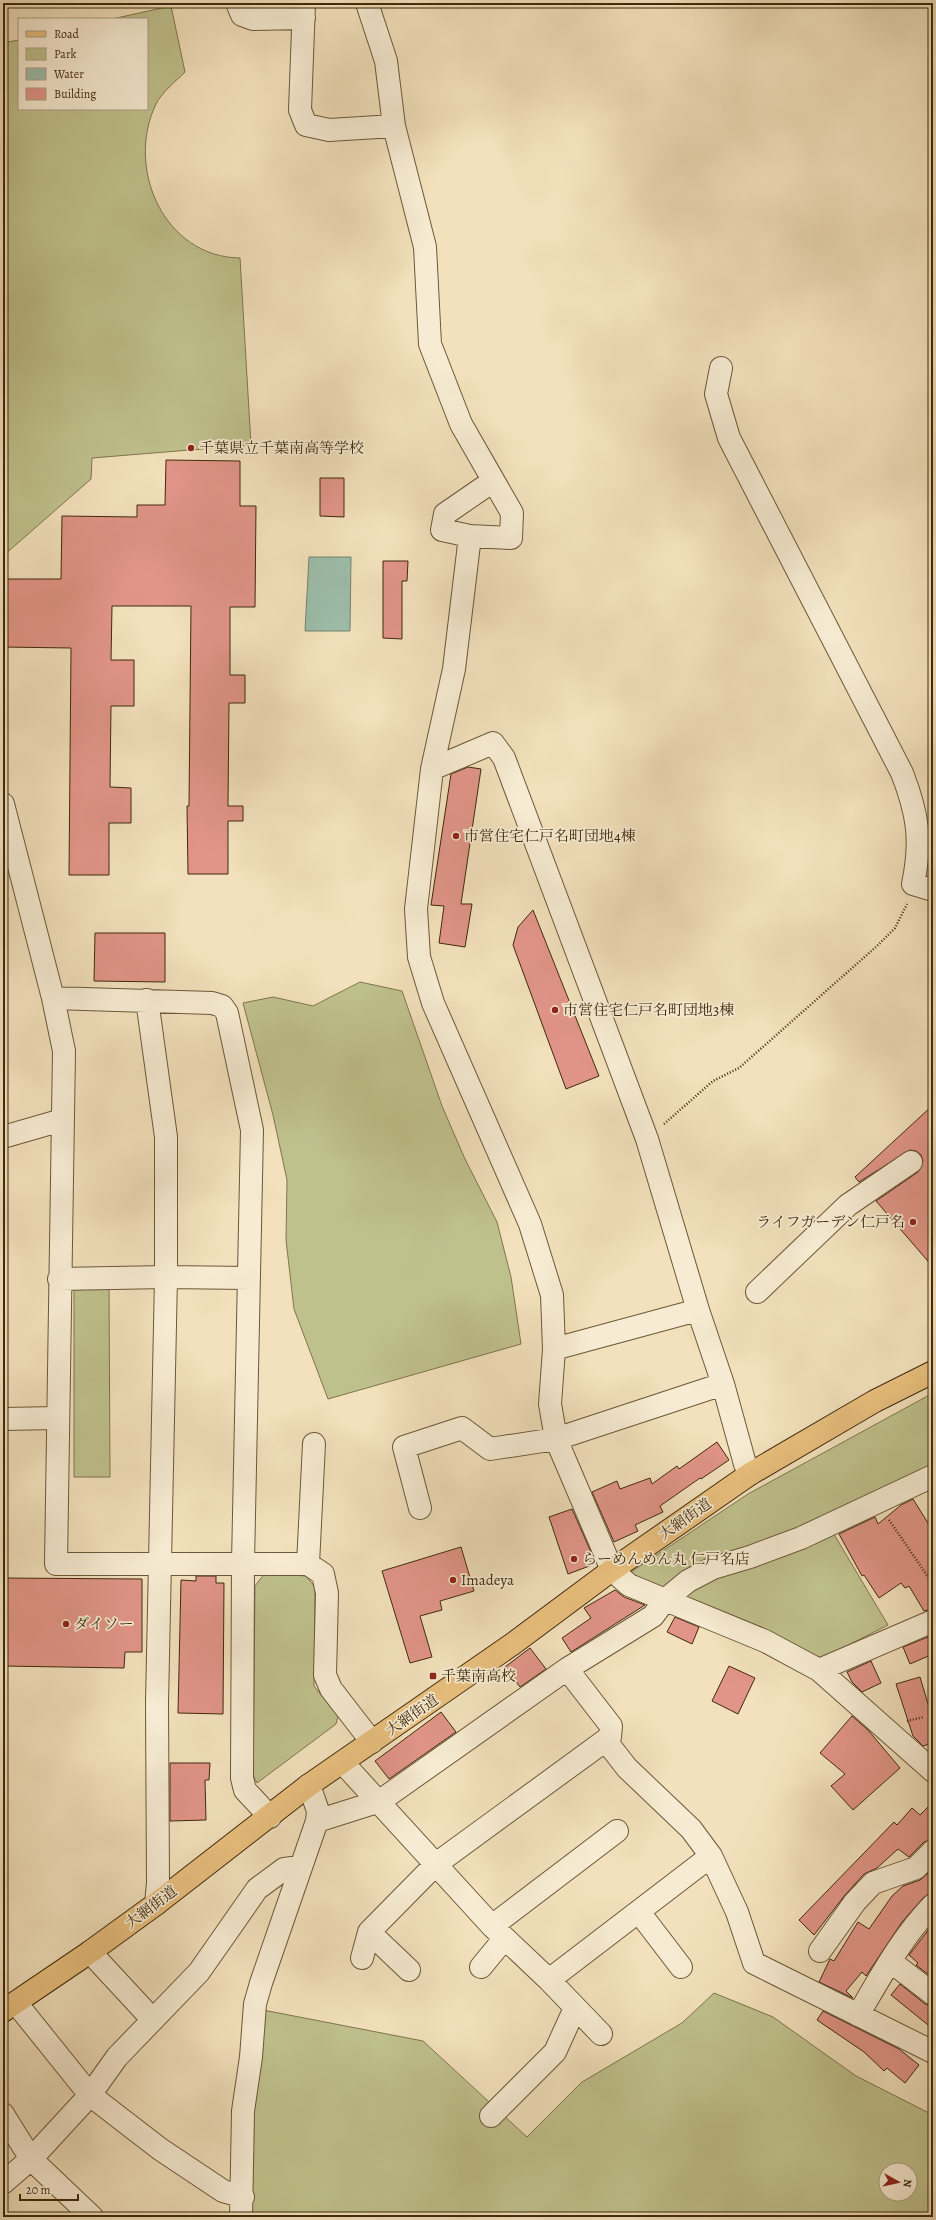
<svg xmlns="http://www.w3.org/2000/svg" width="936" height="2220" viewBox="0 0 936 2220" font-family="Alegreya,'Noto Serif JP',serif">
<style>
.green{fill:#bfc18d;stroke:#7f754c;fill-rule:evenodd}
.water{fill:#9cbeab;stroke:#77826b}
.building{fill:#e19588;stroke:#3f290c}
.lines{fill:none;stroke-linecap:round;stroke-linejoin:round}
.minor-casing{stroke:#6c5738;stroke-width:24}
.major-casing{stroke:#3f290c;stroke-width:24}
.path{stroke:#3f290c;stroke-width:2.5;stroke-dasharray:1 2;stroke-linecap:butt}
.minor{stroke:#f7ecd3;stroke-width:22}
.major{stroke:#e9c07e;stroke-width:22}
.poi-dot{fill:#8f2418;stroke:#f7ecd3;stroke-width:1.5}
.labels{text-anchor:middle;stroke-width:3.5;stroke-linejoin:round;paint-order:stroke}
.poi-label{font-size:15px;fill:#3f290c;stroke:#f7ecd3;text-anchor:start}
.street-label{font-size:15px;fill:#3f290c;stroke:#f7ecd3}
</style>
<rect width="100%" height="100%" fill="#f2e1bc"/>
<filter id="stains"><feTurbulence type="fractalNoise" baseFrequency=".005" numOctaves="4"/><feColorMatrix values="0 0 0 0 .2 0 0 0 0 .09 0 0 0 0 .02 0 0 0 .5 -.17"/></filter>
<radialGradient id="worn" r=".72"><stop offset=".6" stop-color="#630" stop-opacity="0"/><stop offset="1" stop-color="#630" stop-opacity=".3"/></radialGradient>
<path class="green" d="M243,3H291L290,10L252,11Z
M171,6L185,72C176,81 162,92 156,104C125,168 164,257 240,258L251,445L92,458L91,479L3,556V43L19,40V109H147V19H112Z
M360,982L402,991L442,1106L465,1159L497,1222L511,1277L521,1344L328,1399L294,1309L286,1240L287,1180L273,1115L243,1003L273,997L313,1006Z
M74,1285H109L110,1477H74Z
M933,1393V1469L656,1592L632,1582L631,1572L748,1494Z
M832,1531L888,1625L817,1661L678,1599L710,1574Z
M265,1573L306,1576L315,1587L314,1686L338,1716L336,1724L257,1783L253,1775L255,1586Z
M714,1993L773,2017L856,2076L933,2115V2217H248V2130L263,2010L423,2041L527,2137L582,2082L682,2023ZM886,2170H910V2194H886Z"/>
<path class="water" d="M309,557H351L350,631H305Z"/>
<path class="building" d="M166,460L240,461V506H256L255,607H230V675H245V703H229L228,806H243V821H228V874H188L187,806H189L191,606H112L111,660H134V706H111L110,787L131,788V823H109V875H69L71,648L3,647V579H61L62,516L137,517V505H165Z
M320,478H344V517L320,516Z
M383,561H408L407,581H402V639L383,638Z
M468,767L481,769L461,904H472L465,947L439,943L444,906L431,905L451,774Z
M533,910L599,1076L566,1089L513,945L518,927Z
M95,933H165V982L94,981Z
M933,1105V1267L876,1201L918,1172L923,1161L921,1155L916,1151L910,1150L859,1182L855,1177Z
M717,1442L729,1460L701,1479L700,1478L660,1506L663,1512L635,1525L638,1531L614,1542L592,1492L617,1481L620,1489L650,1478L652,1484L677,1466L679,1469Z
M913,1499L933,1531V1609L924,1611L909,1586L905,1588L901,1583L879,1598L864,1575L862,1576L839,1534L875,1517L878,1524L901,1505Z
M572,1509L591,1552L588,1553L592,1565L568,1574L549,1517Z
M461,1547L474,1591L440,1601L442,1610L420,1616L432,1657L410,1663L382,1571Z
M196,1576H216V1583H224L223,1714L178,1713L181,1580L196,1581Z
M3,1578L142,1579V1652H125L124,1668L3,1666Z
M615,1590L624,1597L645,1605L571,1652L562,1638L591,1618L584,1608Z
M675,1617L699,1627L692,1644L667,1632Z
M933,1635V1654L910,1664L903,1647Z
M530,1648L546,1669L520,1687L505,1667Z
M871,1661L881,1683L862,1692L852,1682L847,1672Z
M729,1666L755,1678L738,1714L712,1701Z
M920,1677L933,1721V1743L923,1746L913,1736L896,1684Z
M441,1712L456,1732L389,1779L375,1761Z
M852,1716L868,1730L900,1768L853,1810L831,1786L845,1774L820,1753Z
M170,1763H210L209,1780H205L206,1820L170,1821Z
M933,1802V1839L924,1842L909,1857L898,1849L877,1868L864,1874L845,1895L814,1935L799,1920L894,1822L897,1825L912,1808L920,1815Z
M933,1869V1893L924,1897L902,1922L866,1976L862,1972L846,1991L853,1998L819,1982L830,1959L834,1961L858,1922L869,1929L892,1896L903,1886L920,1880Z
M933,1924V1978L916,1965L918,1963L909,1955Z
M900,1984L925,2004L933,2006V2029L891,1995Z
M823,2011L899,2049L919,2065L905,2083L887,2068L884,2071L864,2052L817,2020Z"/>
<g class="lines">
<defs>
<path id="minor" d="M237,3L242,15L253,19L304,18
M304,3L300,110L306,125L329,130L394,126
M367,3L386,61L394,126L425,247L430,344L461,424L512,513L511,538L470,536L442,530L445,514L493,481
M721,368L716,394L729,438L902,773C918,814 922,841 913,884L933,890
M470,536L454,669L432,769L416,909L419,957L433,1003L530,1224L552,1295L554,1349L550,1404L556,1439L612,1570L629,1585L765,1641L819,1670L933,1771
M432,769L493,743L504,758L647,1139L698,1310L723,1384L745,1464L750,1474
M3,804L53,998L64,1051L56,1564H308L323,1574L327,1593L325,1675L331,1689L372,1742
M53,998L212,1003L222,1006L227,1013L252,1130L243,1563L242,1778L245,1790L270,1817
M147,1000L166,1137V1277L157,1703L158,1883L156,1904
M3,1137L62,1120
M59,1279L166,1277L249,1278
M757,1292L848,1205L911,1162
M554,1349L698,1310
M3,1419L58,1418
M420,1508L404,1447L462,1428L490,1449L556,1439L723,1384
M308,1564L314,1444
M819,1670L933,1621
M606,1741L627,1768L691,1829L711,1856L737,1912L754,1963L933,2052
M343,1763L492,1926L549,1980L601,2034
M317,1821L380,1801L567,1669L653,1616L665,1600L688,1581L713,1568L750,1557L801,1538L933,1476
M639,1912L681,1967
M492,1926L617,1831
M369,1932L409,1970
M820,1951L855,1902L873,1883L916,1868L933,1851
M90,1952L153,2020
M362,1958L369,1932L436,1864L610,1737L611,1726L567,1669
M890,1961L933,1994
M481,1967L504,1939
M549,1980L711,1856
M16,2003L90,2095L160,2149L223,2191L243,2197
M858,2015C881,1976 902,1937 933,1905
M3,2114L31,2159L92,2217
M491,2116L555,2052L575,2008
M3,2183L31,2159L90,2095L117,2057L199,1972L257,1889L284,1869L300,1867
M241,2217L243,2111L251,2057L255,2004L261,1983L317,1821L318,1811L309,1785"/>
<path id="major" d="M3,2011L90,1952L156,1904L309,1785L514,1643L612,1570L750,1474L875,1401L933,1372"/>
</defs>
<use href="#minor" class="minor-casing"/>
<use href="#major" class="major-casing"/>
<path class="path" d="M664,1124L713,1081L739,1068L877,946L895,928L907,904
M889,1520L933,1584
M907,1721L924,1717"/>
<use href="#minor" class="minor"/>
<use href="#major" class="major"/>
</g>
<g class="poi-dot">
<circle cx="191" cy="448" r="4"/>
<circle cx="456" cy="836" r="4"/>
<circle cx="555" cy="1010" r="4"/>
<circle cx="913" cy="1222" r="4"/>
<circle cx="574" cy="1559" r="4"/>
<circle cx="453" cy="1580" r="4"/>
<circle cx="66" cy="1624" r="4"/>
<rect x="429" y="1672" width="8" height="8" rx="2"/>
</g>
<g class="labels">
<g class="poi-label">
<text x="199" y="453">千葉県立千葉南高等学校</text>
<text x="464" y="841">市営住宅仁戸名町団地4棟</text>
<text x="563" y="1015">市営住宅仁戸名町団地3棟</text>
<text x="905" y="1227" text-anchor="end">ライフガーデン仁戸名</text>
<text x="582" y="1564">らーめんめん丸 仁戸名店</text>
<text x="461" y="1585">Imadeya</text>
<text x="74" y="1629">ダイソー</text>
<text x="441" y="1681">千葉南高校</text>
</g>
<g class="street-label">
<text transform="translate(685 1519) rotate(-35)" y="5">大網街道</text>
<text transform="translate(412 1715) rotate(-35)" y="5">大網街道</text>
<text transform="translate(151 1907) rotate(-37)" y="5">大網街道</text>
</g>
</g>
<rect width="936" height="2220" fill="none" stroke="#f2e1bc" stroke-width="16"/>
<rect x="4" y="4" width="928" height="2212" fill="none" stroke="#3f290c" stroke-width="2"/>
<rect x="8" y="8" width="920" height="2204" fill="none" stroke="#3f290c"/>
<rect x="18" y="18" width="130" height="92" fill="#f7ecd3" stroke="#ad9e83"/>
<rect x="26" y="31" width="20" height="6" fill="#e9c07e" stroke="#ad9e83"/>
<text x="54" y="38" font-size="12" fill="#3f290c">Road</text>
<rect x="26" y="48" width="20" height="12" fill="#bfc18d" stroke="#ad9e83"/>
<text x="54" y="58" font-size="12" fill="#3f290c">Park</text>
<rect x="26" y="68" width="20" height="12" fill="#9cbeab" stroke="#ad9e83"/>
<text x="54" y="78" font-size="12" fill="#3f290c">Water</text>
<rect x="26" y="88" width="20" height="12" fill="#e19588" stroke="#ad9e83"/>
<text x="54" y="98" font-size="12" fill="#3f290c">Building</text>
<g transform="translate(898 2182) rotate(98)"><circle r="19" fill="#f7ecd3" stroke="#ad9e83"/>
<path d="M0-3L7 15L0 10L-7 15Z" fill="#8f2418"/>
<text y="-6" font-size="11" font-weight="bold" text-anchor="middle" fill="#3f290c">N</text>
</g>
<path d="M20 2194v6h58v-6" fill="none" stroke="#3f290c" stroke-width="2"/>
<text x="26" y="2194" font-size="12" fill="#3f290c" stroke="#f7ecd3" stroke-width="3" paint-order="stroke">20 m</text>
<rect width="100%" height="100%" filter="url(#stains)"/>
<rect width="100%" height="100%" fill="url(#worn)"/>
</svg>
